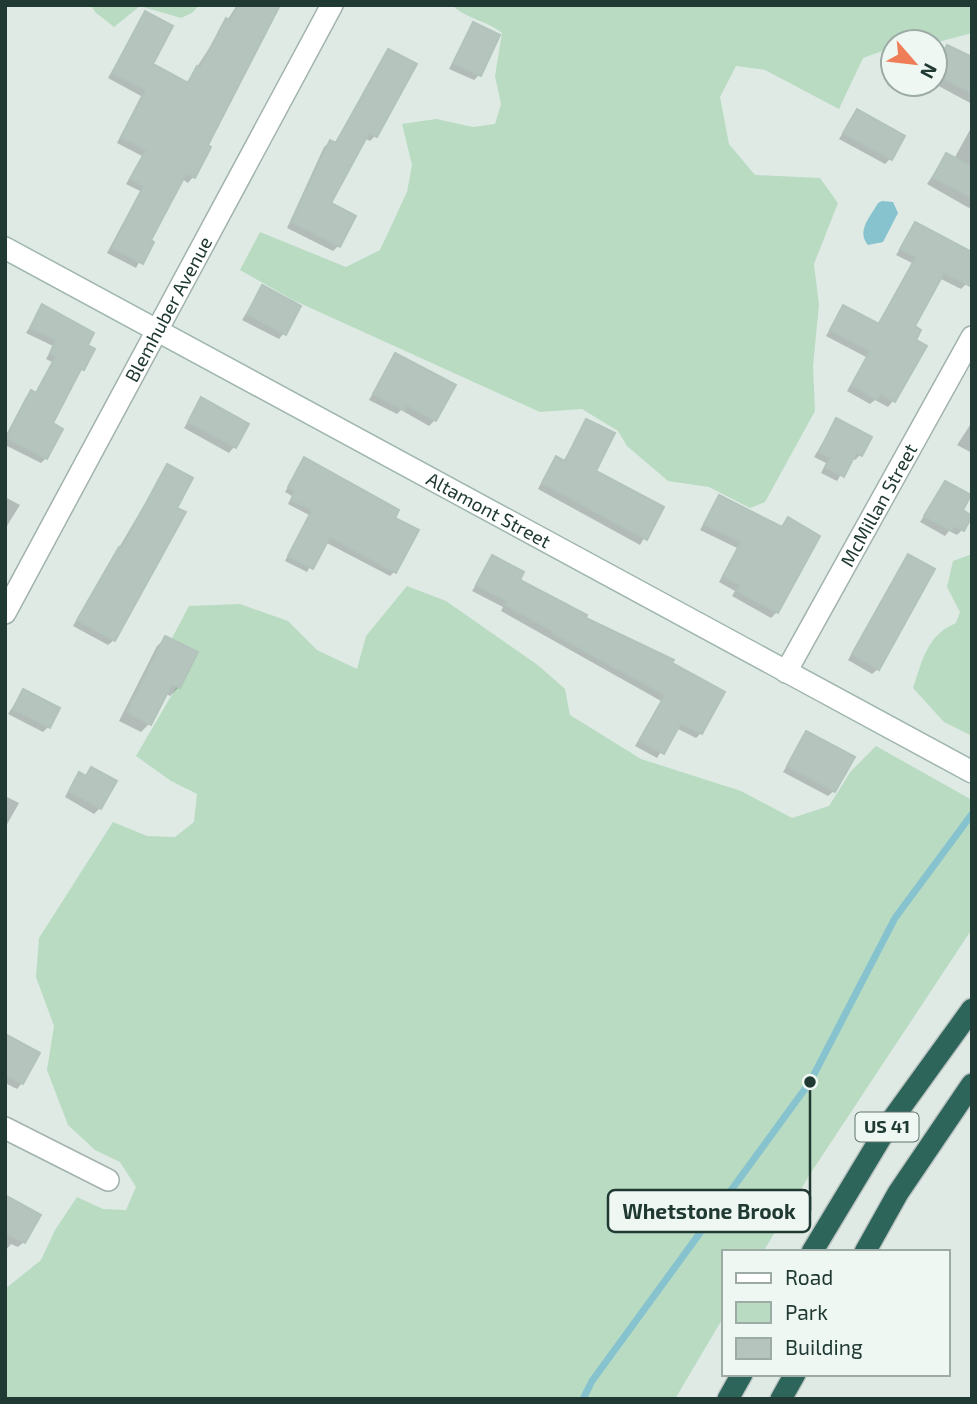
<svg xmlns="http://www.w3.org/2000/svg" width="977" height="1404" viewBox="0 0 977 1404" font-family="'Exo 2',sans-serif">
<style>
.green{fill:#b8dbc2}
.water{fill:#87c3cf}
.shadow{fill:#0003}
.lines{fill:none;stroke-linecap:round;stroke-linejoin:round}
.stream{stroke:#87c3cf;stroke-width:7}
.building{fill:#b5c5be;stroke:#b2c3bc;stroke-width:2}
.street-casing{stroke:#a2b2ac;stroke-width:24}
.secondary-casing{stroke:#9eb6ad;stroke-width:24}
.highway-casing{stroke:#bcc4c2;stroke-width:24}
.street{stroke:#fff;stroke-width:21}
.secondary{stroke:#fff;stroke-width:21}
.highway{stroke:#2d655a;stroke-width:21}
.labels{text-anchor:middle;stroke-width:6;stroke-linejoin:round;paint-order:stroke}
.shield{fill:#eff7f3;stroke:#5e736d;stroke-width:2}
.shield-label{font-size:18px;font-weight:bold;fill:#203a33}
.street-label{font-size:19px;fill:#203a33;stroke:#eff7f3}
.leader{fill:none;stroke:#203a33;stroke-width:2.5}
.callout-dot{fill:#203a33;stroke:#eff7f3;stroke-width:2.5}
.callout{fill:#eff7f3;stroke:#203a33;stroke-width:2.5}
.callout-label{font-size:21px;text-anchor:middle;font-weight:bold;fill:#203a33}
</style>
<rect width="100%" height="100%" fill="#dfeae5"/>
<path class="green" d="M91,5H199L192,13L181,18L140,6L114,27L95,12Z
M452,5H972V33L938,42H893V47L863,58L839,109L765,70L736,66L720,97L729,144L755,175L820,178L838,203L814,264L819,305L813,366L815,411L765,502L750,508L709,487L668,481L627,446L618,431L582,409L540,412L293,300L240,270L260,232L346,267L380,250L407,192L412,165L402,124L436,119L473,127L495,124L501,104L495,76L502,33C484,19 468,20 452,5Z
M972,554V736L944,722L913,688C923,659 927,635 956,623L960,612L947,587L953,561Z
M407,586L446,601L539,666L565,689L570,715L641,759L741,791L792,818L829,806L851,771L876,746L972,800V929L812,1171L763,1252H723V1318L675,1399H5V1289L41,1260L55,1230L77,1197L103,1209L126,1210L136,1187L120,1162L95,1150L68,1125L47,1070L54,1026L36,977L39,938L113,822L147,836L175,837L194,822L197,794L171,781L136,756L184,674L171,640L189,606L240,604L288,621L317,650L357,669L366,636Z"/>
<path class="water" d="M882,201L893,202L898,213L883,242L868,245C856,231 870,217 878,203Z"/>
<path class="shadow" d="M237,5H279L235,86L193,177L188,183L182,179L136,268L107,253L140,191L126,184L142,156L117,143L141,96L108,78L146,13L151,65L186,84Z
M473,24L479,75L474,80L449,69Z
M948,47L972,59V104L935,84V64Z
M388,51L375,136L370,141L364,138L329,204L338,246L333,251L287,228L324,147L330,142L334,144Z
M857,111L890,159L885,164L839,139Z
M972,126V206L969,208L927,184L946,155L954,159Z
M915,224L966,284L961,289L939,278L912,327L913,341L925,347L893,401L888,407L875,400L870,404L847,391L866,357L826,336L843,307L877,325L912,263L896,255Z
M262,287L284,333L279,339L242,320Z
M43,306L86,346L82,369L50,424L46,458L41,463L5,445V437L26,397L31,392L35,394L52,362L46,359L53,346L26,333Z
M395,355L435,420L429,426L401,410L397,414L369,400Z
M202,399L234,447L229,453L184,428Z
M836,420L860,455L855,460L851,458L837,481L821,473L826,463L814,457Z
M586,421L594,472L662,508L640,545L538,489L551,464L556,458L563,462Z
M972,422V453L957,445Z
M304,460L393,519L394,572L390,576L325,542L307,572L285,561L309,515L288,504L292,496L285,492Z
M167,466L114,640L108,645L73,626Z
M946,483L960,510L962,530L957,535L949,531L945,536L920,522Z
M5,497L20,505L5,529Z
M719,497L780,528L788,519L777,612L771,618L732,596L735,591L719,582L737,548L700,530Z
M908,556L878,669L872,674L848,660Z
M493,557L517,581L669,664L701,733L696,738L676,728L657,758L635,746L661,701L501,611L503,607L472,591Z
M166,638L179,687L170,696L165,693L149,724L141,732L119,721L157,646Z
M23,691L48,727L43,732L8,714Z
M807,733L834,791L828,796L783,772Z
M91,769L100,808L94,814L65,797L74,780L80,775L84,777Z
M5,796L19,803L5,828Z
M5,1036L22,1083L17,1089L5,1083Z
M5,1198L24,1242L18,1247L11,1244L5,1251Z"/>
<g class="lines">
<path class="stream" d="M583,1399L592,1381L810,1082L895,918L972,814"/>
</g>
<path class="building" d="M238,5H280L208,145L211,147L195,178L186,174L151,240L154,242L143,264L112,248L144,186L130,179L146,150L121,137L146,90L112,73L145,11L173,26L153,64L188,83L197,66L200,68L226,18L230,20Z
M473,22L500,35L481,76L453,63Z
M947,45L972,57V93L935,74V67Z
M388,49L417,64L377,137L369,133L331,203L356,216L340,247L291,222L330,140L336,143Z
M857,109L905,136L892,160L843,133Z
M946,153L972,167V198L933,177Z
M915,222L972,252V287L944,273L915,326L921,330L916,340L927,346L895,402L880,394L877,400L852,385L870,351L830,330L843,305L879,324L916,257L900,249Z
M262,285L301,306L286,335L247,314Z
M42,304L94,333L88,345L95,349L84,370L81,369L53,423L63,429L47,459L6,438L31,390L36,393L56,356L50,353L56,340L30,328Z
M395,353L456,385L436,421L406,405L404,410L373,394Z
M201,397L249,424L236,448L188,422Z
M836,418L872,437L862,456L856,453L844,477L825,467L831,458L819,452Z
M586,419L615,433L596,471L664,507L647,540L542,483L556,456L565,461Z
M304,457L399,510L395,518L419,530L396,573L330,537L313,569L288,556L312,510L291,500L295,491L288,487Z
M167,464L193,478L177,508L186,512L115,641L77,620L119,547L122,548Z
M945,481L971,495L963,510L972,516L964,531L954,526L952,531L924,516Z
M719,495L782,527L788,517L820,536L778,613L737,591L740,585L723,576L741,542L704,524Z
M908,554L935,569L879,670L852,654Z
M492,555L524,572L520,580L587,615L586,618L674,660L672,663L725,692L702,734L681,723L664,754L639,741L665,695L552,633L553,631L505,605L507,601L476,585Z
M165,636L198,652L180,688L172,684L151,725L127,712Z
M23,689L60,708L50,728L13,709Z
M806,731L855,757L835,792L787,766Z
M91,767L117,781L101,809L69,791L79,772L86,776Z
M5,1034L40,1053L23,1084L5,1075Z
M5,1195L41,1215L25,1243L5,1233Z"/>
<g class="lines">
<defs>
<g id="street">
<path id="s1" d="M5,613L332,5"/>
<path id="s2" d="M786,672L972,337"/>
<path d="M5,1128L108,1180"/>
</g>
<g id="secondary">
<path id="s3" d="M5,248L972,772"/>
</g>
<path id="highway" d="M812,1252L891,1121L972,1009
M865,1252L898,1193L972,1084
M728,1399L742,1374
M781,1399L795,1374"/>
</defs>
<use href="#street" class="street-casing"/>
<use href="#secondary" class="secondary-casing"/>
<use href="#highway" class="highway-casing"/>
<use href="#street" class="street"/>
<use href="#secondary" class="secondary"/>
<use href="#highway" class="highway"/>
</g>
<g class="labels">
<rect class="shield" x="855.5" y="1112.5" width="63" height="29" rx="5"/>
<g class="shield-label">
<text x="887" y="1133">US 41</text>
</g>
<g class="street-label">
<text dy="7" stroke="none"><textPath href="#s1" startOffset="345">Blemhuber Avenue</textPath></text>
<text dy="7" stroke="none"><textPath href="#s2" startOffset="191">McMillan Street</textPath></text>
<text dy="7" stroke="none"><textPath href="#s3" startOffset="550">Altamont Street</textPath></text>
</g>
</g>
<path class="leader" d="M810 1082L810 1211"/>
<circle class="callout-dot" cx="810" cy="1082" r="7"/>
<rect class="callout" x="608" y="1190" width="202" height="42" rx="7"/>
<g class="callout-label">
<text x="709" y="1219">Whetstone Brook</text>
</g>
<rect width="977" height="1404" fill="none" stroke="#203a33" stroke-width="14"/>
<rect x="722" y="1250" width="228" height="126" fill="#eff7f3" stroke="#9caba6" stroke-width="2"/>
<rect x="736" y="1273" width="35" height="10" fill="#ffffff" stroke="#9caba6" stroke-width="2"/>
<text x="785" y="1285" font-size="21" fill="#203a33">Road</text>
<rect x="736" y="1302" width="35" height="21" fill="#b8dbc2" stroke="#9caba6" stroke-width="2"/>
<text x="785" y="1320" font-size="21" fill="#203a33">Park</text>
<rect x="736" y="1338" width="35" height="21" fill="#b5c5be" stroke="#9caba6" stroke-width="2"/>
<text x="785" y="1355" font-size="21" fill="#203a33">Building</text>
<g transform="translate(914 63) rotate(118)"><circle r="33" fill="#eff7f3" stroke="#9caba6" stroke-width="2"/>
<path d="M0-5L12 26L0 18L-12 26Z" fill="#ef7e58"/>
<text y="-10" font-size="19" font-weight="bold" text-anchor="middle" fill="#203a33">N</text>
</g>
</svg>
